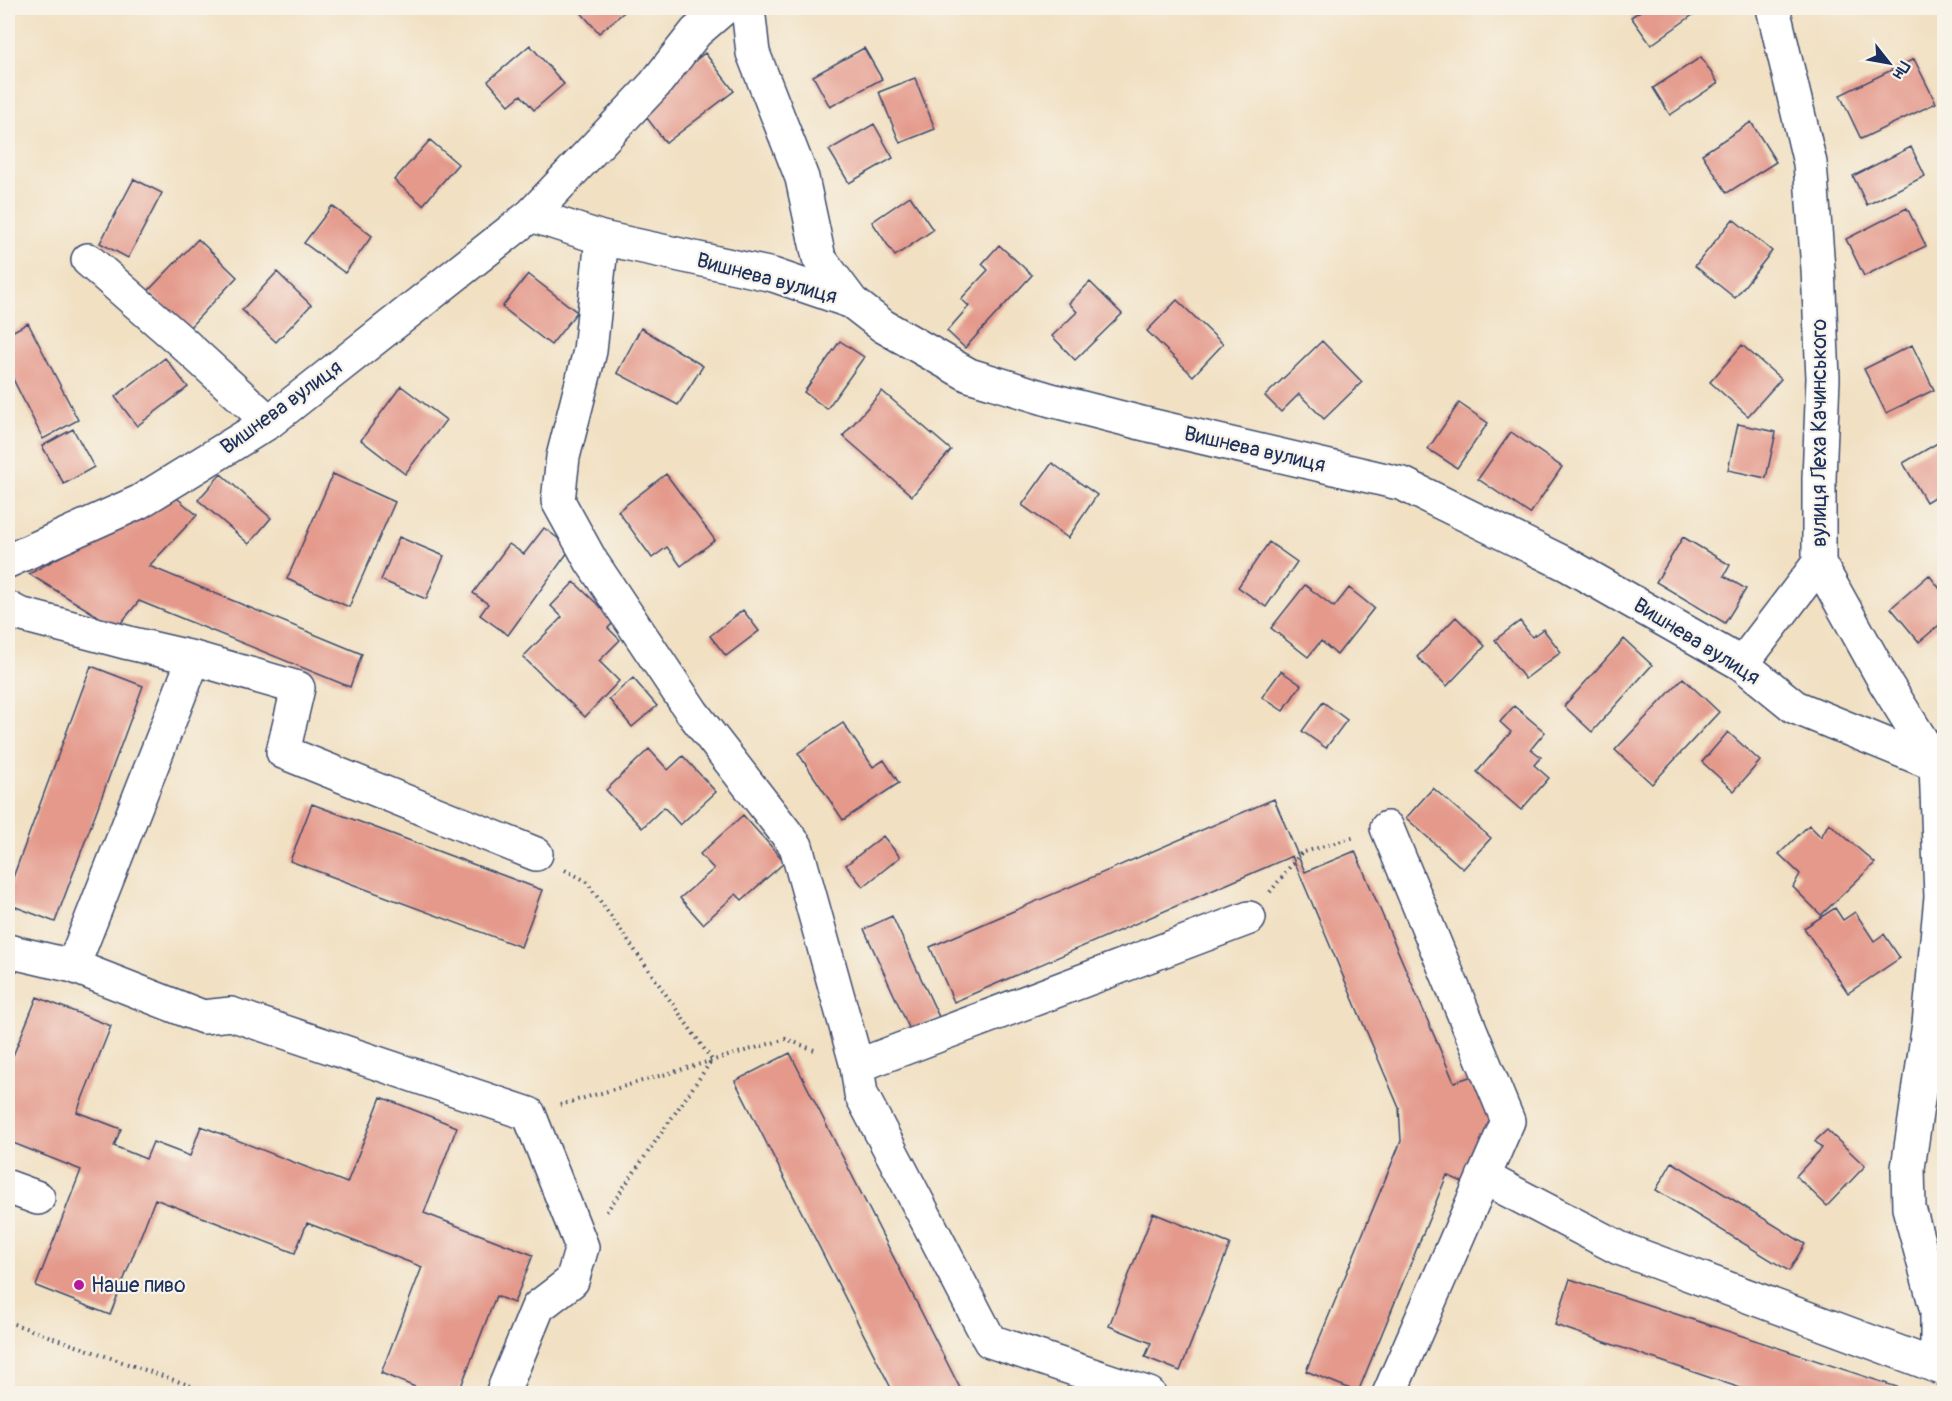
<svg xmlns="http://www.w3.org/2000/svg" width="1952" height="1401" viewBox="0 0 1952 1401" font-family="Pangolin,sans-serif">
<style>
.building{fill:#e4998b}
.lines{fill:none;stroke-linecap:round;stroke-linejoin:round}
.minor-casing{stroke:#3b4a6d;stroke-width:36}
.path{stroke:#3b4a6d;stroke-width:4;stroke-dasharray:1.5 4.5;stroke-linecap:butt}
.minor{stroke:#fff;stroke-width:33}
.poi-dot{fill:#b5179e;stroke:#f7f3e8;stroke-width:2}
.labels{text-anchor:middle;stroke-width:4.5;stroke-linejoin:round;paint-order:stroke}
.street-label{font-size:21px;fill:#1b2f5e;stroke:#f7f3e8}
.poi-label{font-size:21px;fill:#1b2f5e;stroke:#f7f3e8;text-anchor:start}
</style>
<rect width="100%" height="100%" fill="#f7f3e8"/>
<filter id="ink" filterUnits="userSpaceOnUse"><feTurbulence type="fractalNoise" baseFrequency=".0167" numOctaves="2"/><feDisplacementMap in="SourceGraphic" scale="12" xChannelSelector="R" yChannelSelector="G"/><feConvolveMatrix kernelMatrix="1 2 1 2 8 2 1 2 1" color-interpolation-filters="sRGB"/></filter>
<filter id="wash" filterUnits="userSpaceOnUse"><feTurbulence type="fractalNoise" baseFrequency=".008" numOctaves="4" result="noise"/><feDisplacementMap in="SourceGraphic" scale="24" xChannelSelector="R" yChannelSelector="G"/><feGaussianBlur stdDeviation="1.35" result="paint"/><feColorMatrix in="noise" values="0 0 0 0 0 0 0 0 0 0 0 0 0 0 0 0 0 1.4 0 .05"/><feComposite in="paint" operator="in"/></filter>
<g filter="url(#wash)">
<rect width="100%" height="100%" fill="#f1e0c2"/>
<g id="blocks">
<path class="building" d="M577,8H629L599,33Z
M1645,8H1700L1701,9L1651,45L1631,17Z
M530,45L564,84L534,110L521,95L509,105L488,81Z
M864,48L882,79L830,107L813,76Z
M705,53L734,91L666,143L637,105Z
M1701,57L1718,83L1670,115L1653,88Z
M1914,59L1936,103L1861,139L1840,95Z
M915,78L935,129L900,143L879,92Z
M1751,122L1776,162L1727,193L1702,154Z
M874,124L893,158L849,183L829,150Z
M430,140L458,164L423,205L394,180Z
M1911,147L1925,176L1867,205L1853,176Z
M134,179L162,193L128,258L100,243Z
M910,196L933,230L895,256L872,222Z
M332,206L372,236L345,273L304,243Z
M1907,208L1926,246L1864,276L1846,239Z
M1733,219L1772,251L1735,298L1695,266Z
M198,239L237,277L188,329L148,291Z
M999,245L1032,275L965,348L947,331L969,306L961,299L988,270L982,264Z
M277,272L311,305L276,342L242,310Z
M528,274L577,312L551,345L502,307Z
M1090,282L1122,314L1075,360L1052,336L1077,312L1069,303Z
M1177,300L1223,344L1193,376L1147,331Z
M28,323L78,420L43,439L8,369V334Z
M641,328L703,366L678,405L617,373Z
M840,341L864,357L827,409L804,392Z
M1322,341L1362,382L1324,419L1299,394L1281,412L1265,396Z
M1742,345L1781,379L1748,416L1710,382Z
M1912,345L1934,390L1886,413L1864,369Z
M165,358L188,387L137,426L115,397Z
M401,386L446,420L405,474L361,440Z
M882,391L951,450L912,496L843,436Z
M1459,403L1488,423L1457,468L1428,449Z
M1738,424L1776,432L1766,478L1728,470Z
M73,429L94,467L64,484L42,446Z
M1511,432L1562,467L1530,514L1478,479Z
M1941,441L1944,446V491L1926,502L1903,463Z
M1052,463L1097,495L1068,538L1022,505Z
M221,474L271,518L249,544L198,500Z
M333,474L395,502L349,607L287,579Z
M666,474L715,540L681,566L667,547L652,558L618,511Z
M172,494L197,515L149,566L362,654L350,687L139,601L117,628L29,574Z
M544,528L571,548L508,635L480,615L488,604L473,593L509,544L524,554Z
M399,537L444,556L426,599L381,580Z
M1683,537L1730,565L1724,576L1746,589L1725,623L1656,582Z
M1269,542L1297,562L1266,607L1238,587Z
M1929,575L1944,594V621L1919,642L1891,608Z
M574,582L615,621L608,628L620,640L599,661L619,681L585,717L523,657L562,617L551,606Z
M1305,585L1334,607L1349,588L1374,608L1337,655L1321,641L1308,657L1271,628Z
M743,610L759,631L726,656L710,636Z
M1456,617L1485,646L1447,686L1417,657Z
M1520,621L1532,637L1543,629L1561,652L1525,679L1495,640Z
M1624,639L1652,665L1592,732L1564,706Z
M91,666L143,686L55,922L8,904V891Z
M1281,671L1301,685L1283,711L1262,697Z
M633,678L657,706L632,727L609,699Z
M1683,678L1719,712L1652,784L1615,750Z
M1323,702L1347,720L1326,748L1302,731Z
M1514,706L1545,732L1531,749L1541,757L1534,765L1549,778L1521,810L1477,772L1511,732L1500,722Z
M843,723L873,767L884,760L899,783L843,820L798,753Z
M1728,732L1760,761L1734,791L1702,762Z
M649,749L668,770L683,756L716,792L680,825L664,807L642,828L606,790Z
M1433,788L1491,838L1463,869L1406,818Z
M1274,799L1305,872L1355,851L1454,1082L1479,1074L1498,1124L1471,1186L1447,1175L1358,1392L1306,1371L1401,1141L1399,1108L1292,856L954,1002L930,947Z
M312,804L542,890L521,947L290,861Z
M743,815L785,862L742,900L736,894L703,924L680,898L714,869L700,854Z
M1829,823L1875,863L1821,915L1793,887L1800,874L1779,854L1809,825L1821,837Z
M883,836L900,857L863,887L846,865Z
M1835,908L1843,920L1855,912L1874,941L1884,934L1900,958L1848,993L1804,928Z
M892,916L939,1017L910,1030L864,929Z
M37,997L111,1026L77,1112L121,1129L114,1146L146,1159L153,1142L190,1156L201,1126L347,1183L381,1097L457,1127L424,1213L533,1255L514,1303L496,1296L458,1394H432L381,1373L422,1267L307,1223L295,1253L155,1199L110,1315L36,1286L81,1170L8,1141V1068Z
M790,1053L962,1392L960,1394H894L735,1081Z
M1944,1067V1095L1932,1074Z
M1827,1130L1865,1166L1827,1206L1796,1176L1822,1148L1815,1141Z
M1672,1162L1805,1244L1789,1271L1656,1190Z
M1153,1213L1230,1244L1180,1371L1145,1357L1151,1343L1109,1326Z
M1570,1279L1915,1393V1394H1758L1555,1325Z"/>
</g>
</g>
<g filter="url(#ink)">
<use href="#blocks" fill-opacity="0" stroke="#3b4a6d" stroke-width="1.5"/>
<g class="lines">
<defs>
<path id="minor" d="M748,8L753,53L802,178L819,258L852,302
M1773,8L1810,163L1818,269L1823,378L1819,479V563L1885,682L1936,764L1941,897L1929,1024L1908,1168L1909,1208L1937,1311V1366
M531,215L602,238L773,275L852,302L883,326L969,375L1051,400L1145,424L1403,484L1568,565L1742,664L1795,707L1944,768
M602,238L590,351L563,457L558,501L591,561L692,712L796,846L857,1066
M88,260L183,343L269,422
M8,561L139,502L269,422L531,215L655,84L696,32L724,8
M8,608L19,614L129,643L194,658L73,966L8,951
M194,658L298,688L283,752L536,854
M1742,664L1819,563
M1387,828L1508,1121L1389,1394
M73,966L203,1017L231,1014L529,1114L582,1247L572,1281L538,1307L502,1394
M1483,1177L1619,1248L1944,1369
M8,1187L38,1198
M1149,1394L990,1341L861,1094L857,1066L1249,918"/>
</defs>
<use href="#minor" class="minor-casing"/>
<path class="path" d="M565,870L586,881L712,1060L605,1214
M1270,892L1301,853L1355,837
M560,1105L786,1039L817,1051
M8,1322L214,1394"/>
<use href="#minor" class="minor"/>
</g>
</g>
<circle class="poi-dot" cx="79" cy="1285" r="6"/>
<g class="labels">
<g class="street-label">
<text transform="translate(767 278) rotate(15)" y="7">Вишнева вулиця</text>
<text transform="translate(281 407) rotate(-36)" y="7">Вишнева вулиця</text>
<text transform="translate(1819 433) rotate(-90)" y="7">вулиця Леха Качинського</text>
<text transform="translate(1255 449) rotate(13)" y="7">Вишнева вулиця</text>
<text transform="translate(1697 641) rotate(32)" y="7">Вишнева вулиця</text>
</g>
<g class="poi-label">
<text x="91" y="1292">Наше пиво</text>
</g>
</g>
<rect width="1952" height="1401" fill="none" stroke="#f7f3e8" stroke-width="30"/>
<g transform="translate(1889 63) rotate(121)" stroke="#f7f3e8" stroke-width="4.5" paint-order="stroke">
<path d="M0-4.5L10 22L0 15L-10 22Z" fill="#1b2f5e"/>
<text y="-9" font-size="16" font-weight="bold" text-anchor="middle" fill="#1b2f5e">Пн</text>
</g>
</svg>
